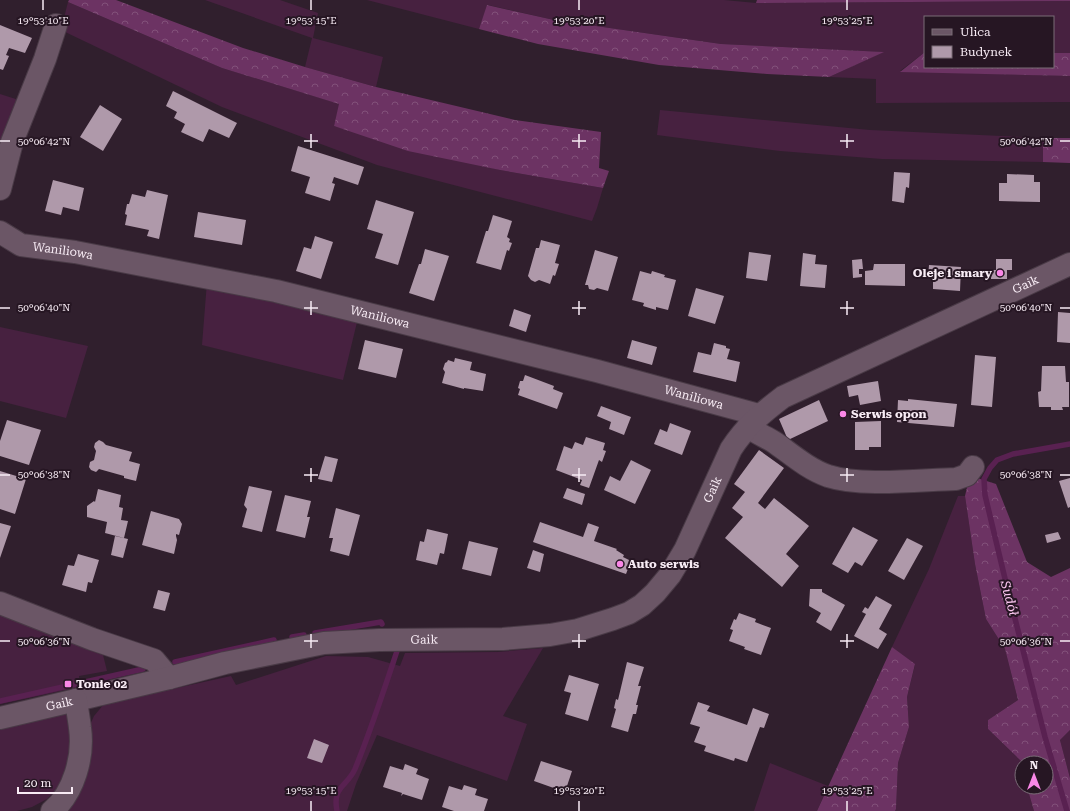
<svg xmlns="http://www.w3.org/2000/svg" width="1070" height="811" viewBox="0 0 1070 811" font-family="'Roboto Serif',serif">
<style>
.grass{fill:#472140}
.forest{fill:url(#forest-crowns)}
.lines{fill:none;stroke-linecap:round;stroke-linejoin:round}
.stream{stroke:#592151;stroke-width:5.5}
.building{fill:#af99aa}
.minor-casing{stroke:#493a46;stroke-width:24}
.minor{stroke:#6b5666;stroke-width:22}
.ticks{fill:none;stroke:#f8ecf5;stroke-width:1.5}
.poi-dot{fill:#fa87e7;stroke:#261623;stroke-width:1.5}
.labels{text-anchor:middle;stroke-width:4;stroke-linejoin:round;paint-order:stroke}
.street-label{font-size:12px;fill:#f8ecf5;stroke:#261623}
.poi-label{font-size:12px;font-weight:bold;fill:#f8ecf5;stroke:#261623;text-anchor:start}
.water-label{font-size:13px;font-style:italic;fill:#fec9f3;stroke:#261623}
.ticks-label{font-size:10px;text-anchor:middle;fill:#f8ecf5;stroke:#261623;stroke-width:4;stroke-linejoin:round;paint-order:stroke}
</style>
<defs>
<pattern id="forest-crowns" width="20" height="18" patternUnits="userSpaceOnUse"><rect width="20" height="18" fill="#6c3363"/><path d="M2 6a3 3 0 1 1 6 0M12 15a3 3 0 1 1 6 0" fill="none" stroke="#82517a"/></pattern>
</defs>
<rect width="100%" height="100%" fill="#301f2d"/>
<path class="grass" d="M205,0H280L318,13L313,38L383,57L376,87L305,67L312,38Z
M367,0H724L756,3L1070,1V53H1053V17H925V52L900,71L1070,76V102L876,103V79L829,77L883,52L721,44L554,20L488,5L479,29Z
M68,2L222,68L340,104L334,126L500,170L603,188L597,208L592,221L377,165L222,107L61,30Z
M0,94L22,101L0,170Z
M660,110L870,130L1043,138V162L882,159L780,151L657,135Z
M207,282L358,318L343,380L202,345Z
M0,327L88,346L66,418L0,401Z
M958,496H965L975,564L986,619L1005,649L1018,700L988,720V729L1021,761L1022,787H1027L1034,811H895L896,809L898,763L909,727L907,697L915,665L892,647L929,569Z
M0,607L101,647L107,671L79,676L80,687L0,704Z
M543,648L503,716L527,724L507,781L377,735L356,784L347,811H64L90,725L94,716L104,704L231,676L236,685L326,656L368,657L400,666L405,653L498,652Z
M67,713L72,742L69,767L58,788L47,799L32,807L17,811H0V728Z
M1070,730V778L1060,740Z
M770,763L828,786L817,811H754Z"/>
<path class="forest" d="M69,0H116L243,48L305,67L376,87L515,120L601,132L599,168L609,171L603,188L500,170L408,151L334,126L339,104L222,68L68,2Z
M757,0H1070V1L756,3Z
M487,5L554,20L721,44L884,52L829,77L767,74L659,65L538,44L479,29Z
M925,52V67H1053V53H1070V76L900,72Z
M1043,138H1070V163L1043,162Z
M974,477L996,484L1027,562L1051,577L1070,568V730L1060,740L1070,778V811H1034L1027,787H1046V763H1022V766L1021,761L988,729V720L1018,700L1005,649L986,619L975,564L965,496L968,483Z
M892,647L915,664L907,697L909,727L898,763L896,809L895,811H817Z"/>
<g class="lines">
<path class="stream" d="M315,633L381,622L382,624
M292,637L304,635
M175,662L274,640
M0,701L143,669
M337,811C332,786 347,787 355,769C371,730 384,690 397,651
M1067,811L1045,737L1007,587L985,495L984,479L990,468L997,460L1013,454L1070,444"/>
</g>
<path class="building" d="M0,25L32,38L25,53L9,48L6,55L9,56L3,70L0,69Z
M173,91L237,123L229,138L209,129L203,142L181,132L185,124L174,118L177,112L166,106Z
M100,105L122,119L103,151L80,137Z
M298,146L364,167L358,185L334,177L332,183L335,184L330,201L305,193L310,177L291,171Z
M894,172L910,173L909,188L906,187L904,203L892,201Z
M1007,174L1034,175V182H1040V202L999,201V183H1007Z
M53,180L84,188L79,211L63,207L61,215L45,211Z
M147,190L168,195L159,239L147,236L149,230L125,225L127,215L125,214L127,204H129L132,194L145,197Z
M376,200L414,212L398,265L375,258L383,234L367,229Z
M198,212L246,220L242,245L194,237Z
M493,215L512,221L507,237L510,239L509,242L512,243L509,251L507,250L501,270L476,263L486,231H488Z
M315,236L333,242L321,279L296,271L304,247L311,249Z
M541,240L560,245L555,263L559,264L555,276L553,275L550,284L539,280L535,282L531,280L528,276L536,248H539Z
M425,249L449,256L434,301L409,293L419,264H421Z
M595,250L618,257L608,291L597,288L594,290L589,289L588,285H585Z
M749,252L771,255L767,281L746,278Z
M803,253L816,255L815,264L827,265L825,288L800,286Z
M862,259L863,269H859V274H862V277L853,278L852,260Z
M996,259H1012V270H1007V279H991V270H996Z
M874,264H905V286L865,285V271L873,270Z
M929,265L961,267L960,291L933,289V279L928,278Z
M640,271L651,274L652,271L665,275L664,277L676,280L668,310L656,307V310L643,306L644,303L632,300Z
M696,288L724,296L715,324L688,316Z
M514,309L531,315L526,332L509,326Z
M1058,312L1070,313V343L1057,342Z
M365,340L403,349L396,378L358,369Z
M632,340L657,347L652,365L627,358Z
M714,343L726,346V348L730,349L727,359L740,362L736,382L693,372L698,352L711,355Z
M975,355L996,357L992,407L971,405Z
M455,358L472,362L470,370L486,374L483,391L464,388V389L442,383L445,372L443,369L445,363L447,362L448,360L454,362Z
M1042,366H1065L1066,382H1069V407H1062L1063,410H1051V407H1039L1038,392L1041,391Z
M525,375L554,386L553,389L563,393L557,409L518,395L520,389L518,388L520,381H523Z
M878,381L881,401L860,405L858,395L849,397L847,386Z
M908,399L957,404L954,427L897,422L898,400L908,401Z
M819,400L828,421L788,440L779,419Z
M601,406L631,417L624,435L609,429L611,422L597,416Z
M7,420L41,430L29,465L0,456V441Z
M881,421V447H869V450H855V422Z
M670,423L691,431L682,455L654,444L660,429L667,432Z
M586,437L605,443L603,450L606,451L602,462L599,460L589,488L580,485L582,480L556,470L564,446L572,449L575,442L583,445Z
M99,440L103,442L106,445L132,452L129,461L140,464L136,481L124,478V476L99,469L96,472L91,470L89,467L90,462L94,460L96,451L94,447L95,443Z
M759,450L784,468L758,503L765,509L774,498L809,526L786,554L799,566L782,587L725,538L743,517L732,508L745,492L734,484Z
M325,456L338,459L332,482L318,479Z
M631,460L651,470L635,504L604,490L610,476L620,481Z
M0,471L26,479L15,514L0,509Z
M1070,478V507L1068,508L1059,481Z
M249,486L272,491L262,532L242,527L247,509L244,505Z
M567,488L585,494L582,505L563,498Z
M98,489L121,495L119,507L123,508L121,520L128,521L124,538L105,533L107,522L87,517V506L94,501L95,502Z
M285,495L311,501L307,517H310L305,538L276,531Z
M336,508L360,515L349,556L330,551L333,538H329Z
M151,511L179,519L182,524L179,535L176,534V536L177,540L174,554L142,545Z
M540,522L583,537L588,523L599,527L594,541L617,549L616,550L624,555L623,557L631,561L626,574L533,542Z
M0,523L11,526L0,558Z
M853,527L878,540L862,566L855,562L848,573L832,564Z
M427,529L448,534L444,554L440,553L437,565L416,560L420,541L424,542Z
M1058,532L1061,539L1047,543L1045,535Z
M115,536L128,539L123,558L111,555Z
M907,538L923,546L904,580L888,571Z
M469,541L498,548L491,576L462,569Z
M533,550L544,554L540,572L527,568Z
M78,554L99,560L92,583L88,582L86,592L62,585L68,565L74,566Z
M810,589H822V592L845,605L831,631L816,622L821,613L809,606Z
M158,590L170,593L165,611L153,608Z
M876,596L892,605L879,629L887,634L878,649L854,636L866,614L862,612L865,607L868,609Z
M739,613L756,619L755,622L771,628L761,655L744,649L745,647L729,641L733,630L730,629L734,619L736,620Z
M627,662L644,667L638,686H641L636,705H638L636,714H633L628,732L611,727L616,709L614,708L616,699L618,700Z
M569,675L599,684L588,721L565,714L571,693L564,691Z
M698,702L710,706L707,711L747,725L753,708L769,714L764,728L760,727L747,762L735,758L734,761L704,751L706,746L694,742L700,727L690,724Z
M314,739L329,745L322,763L307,758Z
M541,761L572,771L565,792L534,781Z
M405,764L418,769L416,774L429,779L422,800L403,794L401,796L402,793L383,787L390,766L403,770Z
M464,785L477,789L475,795L488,799L484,811H454L442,807L449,786L462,790Z"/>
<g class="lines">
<defs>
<g id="minor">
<path d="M0,189L12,142L45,59L56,25"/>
<path id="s1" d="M0,232L21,245L75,252L276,291L597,371L759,415"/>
<path d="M748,427C756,433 766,437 774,442C791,454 808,469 828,476C862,487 919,480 956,479L967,475L973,467"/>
<path d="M0,603L92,639L154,660L169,678"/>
<path id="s2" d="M0,718L169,678L225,663L324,643L379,640L503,639L550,635L578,630L613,619L629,613L642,605L655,593L670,575L685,550L731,449C746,426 762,413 783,397L1070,264"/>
<path d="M52,811C74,793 84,756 80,728C79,719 77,709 76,700"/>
</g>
</defs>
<use href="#minor" class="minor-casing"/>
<use href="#minor" class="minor"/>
</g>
<path class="ticks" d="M43,0V10M311,0V10M579,0V10M847,0V10M311,134V148M579,134V148M847,134V148M0,141H10M304,141H318M572,141H586M840,141H854M1060,141H1070M311,301V315M579,301V315M847,301V315M0,308H10M304,308H318M572,308H586M840,308H854M1060,308H1070M311,468V482M579,468V482M847,468V482M0,475H10M304,475H318M572,475H586M840,475H854M1060,475H1070M311,634V648M579,634V648M847,634V648M0,641H10M304,641H318M572,641H586M840,641H854M1060,641H1070M311,801V811M579,801V811M847,801V811"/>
<g class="poi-dot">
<circle cx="1000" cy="273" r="4"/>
<circle cx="843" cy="414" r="4"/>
<circle cx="620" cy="564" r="4"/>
<rect x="64" y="680" width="8" height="8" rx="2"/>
</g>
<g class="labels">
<g class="street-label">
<text dy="4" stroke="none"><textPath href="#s1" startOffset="67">Waniliowa</textPath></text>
<text dy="4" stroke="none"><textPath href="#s2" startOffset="1179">Gaik</textPath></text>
<text dy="4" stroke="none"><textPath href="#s1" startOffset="391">Waniliowa</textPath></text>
<text dy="4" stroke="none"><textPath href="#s1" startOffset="715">Waniliowa</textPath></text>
<text dy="4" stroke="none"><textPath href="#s2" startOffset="793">Gaik</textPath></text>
<text dy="4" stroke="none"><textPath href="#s2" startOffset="433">Gaik</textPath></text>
<text dy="4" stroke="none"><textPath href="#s2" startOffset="61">Gaik</textPath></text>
</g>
<g class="poi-label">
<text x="992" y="277" text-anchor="end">Oleje i smary</text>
<text x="851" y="418">Serwis opon</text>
<text x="628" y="568">Auto serwis</text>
<text x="76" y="688">Tonie 02</text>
</g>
<g class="water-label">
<text transform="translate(1010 598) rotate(75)" y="5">Sudół</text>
</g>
</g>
<g class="ticks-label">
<text x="43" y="24">19°53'10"E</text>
<text x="311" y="24">19°53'15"E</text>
<text x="579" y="24">19°53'20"E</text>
<text x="847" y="24">19°53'25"E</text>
<text x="44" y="145">50°06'42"N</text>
<text x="1026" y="145">50°06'42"N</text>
<text x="44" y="311">50°06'40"N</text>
<text x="1026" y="311">50°06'40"N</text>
<text x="44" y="478">50°06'38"N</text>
<text x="1026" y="478">50°06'38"N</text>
<text x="44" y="645">50°06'36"N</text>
<text x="1026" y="645">50°06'36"N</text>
<text x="311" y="794">19°53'15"E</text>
<text x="579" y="794">19°53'20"E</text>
<text x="847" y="794">19°53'25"E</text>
</g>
<rect x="924" y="16" width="130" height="52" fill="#261623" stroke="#7a6c77"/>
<rect x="932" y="29" width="20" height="6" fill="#6b5666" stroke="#7a6c77"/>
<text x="960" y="36" font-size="12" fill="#f8ecf5">Ulica</text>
<rect x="932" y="46" width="20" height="12" fill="#af99aa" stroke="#7a6c77"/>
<text x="960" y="56" font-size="12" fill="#f8ecf5">Budynek</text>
<g transform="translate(1034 775)"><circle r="19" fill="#261623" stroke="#7a6c77"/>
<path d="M0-3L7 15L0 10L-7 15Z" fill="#fa87e7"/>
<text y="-6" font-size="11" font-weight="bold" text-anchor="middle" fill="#f8ecf5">N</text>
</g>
<path d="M18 787v6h54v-6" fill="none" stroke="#f8ecf5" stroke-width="2"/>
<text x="24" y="787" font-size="12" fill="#f8ecf5" stroke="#261623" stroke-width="3" paint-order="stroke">20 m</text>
</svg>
